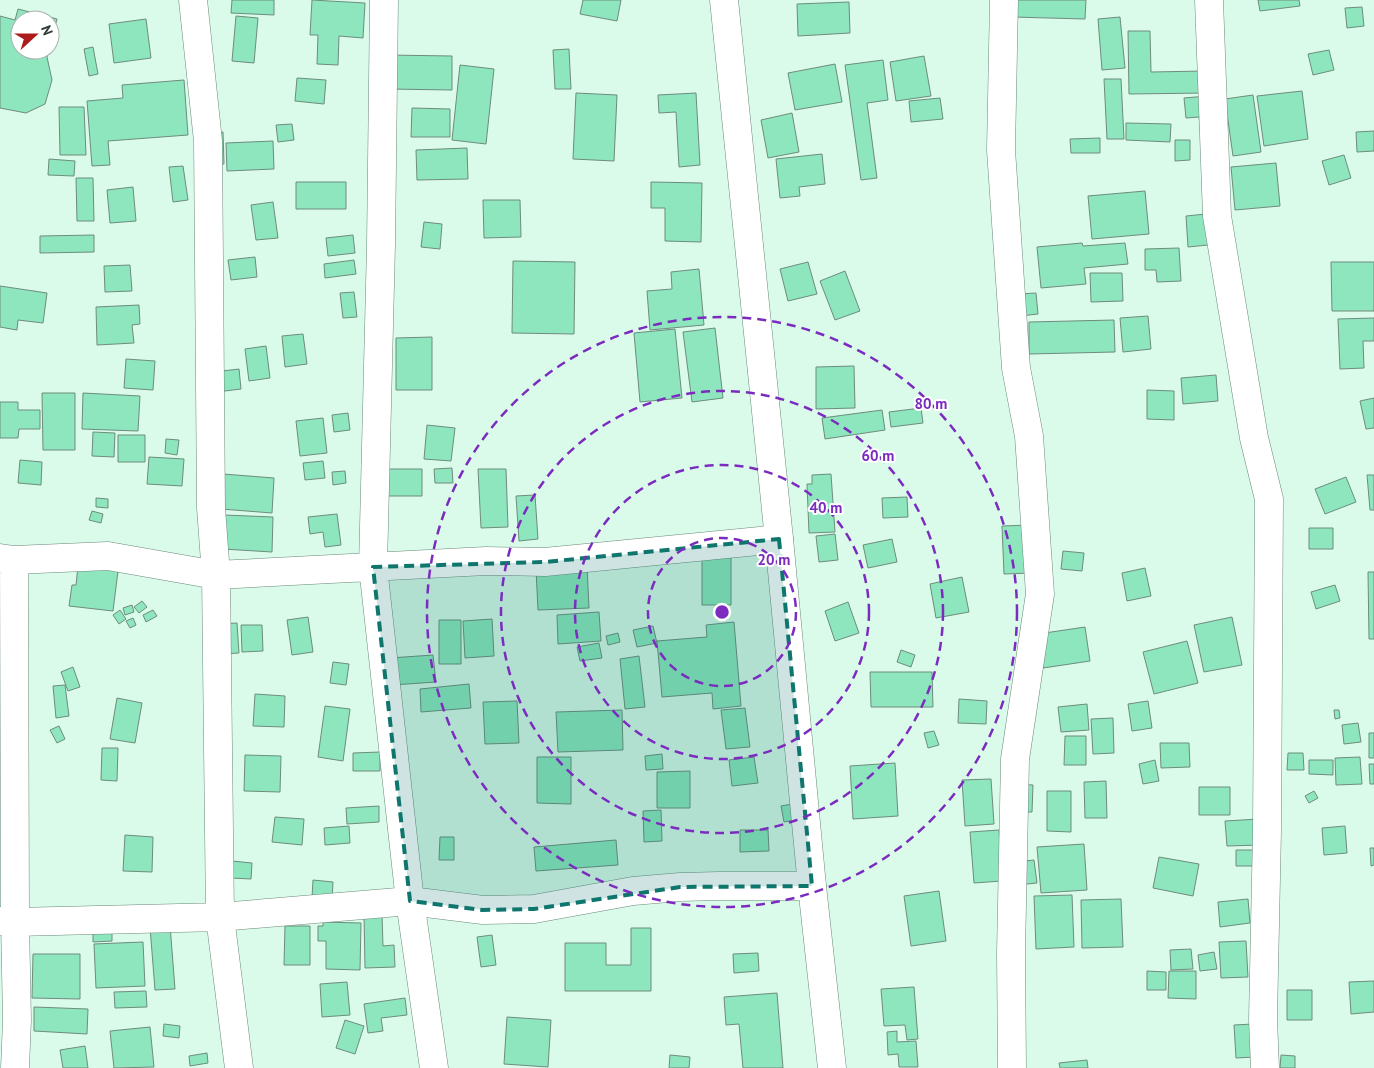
<svg xmlns="http://www.w3.org/2000/svg" width="1374" height="1068" viewBox="0 0 1374 1068" font-family="'PT Sans',sans-serif">
<style>
.building{fill:#8de6bd;stroke:#6e8c7d}
.lines{fill:none;stroke-linecap:round;stroke-linejoin:round}
.street-casing{stroke:#6b8979;stroke-width:29}
.highway-casing{stroke:#6b8979;stroke-width:29}
.street{stroke:#fff;stroke-width:28}
.highway{stroke:#fff;stroke-width:28}
.marked{fill:#0f766e;fill-opacity:0.2;stroke:#0f766e;stroke-width:4;stroke-dasharray:10 6;stroke-linejoin:round}
.ring{fill:none;stroke:#7b2cbf;stroke-width:2.5;stroke-dasharray:9 6}
.centre{fill:#7b2cbf;stroke:#fff;stroke-width:2.5}
.ring-label{font-size:15px;text-anchor:middle;font-weight:bold;fill:#7b2cbf;stroke:#fff;stroke-width:4;stroke-linejoin:round;paint-order:stroke}
</style>
<rect width="100%" height="100%" fill="#dafbea"/>
<path class="building" d="M232,0H274V15L231,13Z
M312,0L365,3L363,38L339,36L338,65L317,64L318,35H310Z
M583,0H621L617,21L580,14Z
M1013,0H1086L1085,19L1012,17Z
M1258,0H1299L1300,6L1260,11Z
M849,2L850,33L798,36L797,4Z
M1362,7L1364,26L1347,28L1345,8Z
M18,9L57,19L50,45V20H20V50H49L47,57L52,80L45,104L26,113L0,108V16L15,20Z
M236,16L258,18L254,63L232,61Z
M1120,17L1125,68L1102,70L1098,19Z
M146,19L151,58L114,63L109,24Z
M1128,31H1150L1151,72L1205,71L1206,93L1129,94Z
M93,47L98,74L89,76L84,49Z
M569,49L571,89H555L553,50Z
M1329,50L1334,70L1313,75L1308,54Z
M388,55L452,56V90L388,89Z
M924,56L931,96L896,101L890,62Z
M883,60L888,100L867,103L877,178L861,180L845,65Z
M835,64L842,102L795,110L788,73Z
M460,65L494,69L486,144L452,140Z
M297,78L326,80L324,104L295,101Z
M1104,79H1121L1124,139H1107Z
M184,80L188,135L108,141L110,165L92,166L87,101L123,98L122,85Z
M1302,91L1308,139L1264,146L1257,96Z
M576,93L617,95L614,161L573,159Z
M696,93L700,165L679,167L676,112L659,113L658,95Z
M1253,95L1261,152L1233,156L1225,99Z
M1207,96L1201,137L1199,117L1186,118L1184,98Z
M940,98L943,119L911,122L909,101Z
M59,107H84L86,155H60Z
M412,108L450,109V137H411Z
M792,113L799,152L768,158L761,120Z
M1126,123L1171,124L1170,142L1126,140Z
M292,124L294,140L278,142L276,125Z
M1374,131V151L1357,152L1356,132Z
M223,132L224,164L213,165L211,133Z
M1100,138V153H1071L1070,139Z
M1175,140H1190V160L1175,161Z
M273,141L274,169L227,171L226,143Z
M467,148L468,179L417,180L416,150Z
M822,154L825,184L799,187L800,196L780,198L776,159Z
M1344,155L1351,178L1329,185L1322,161Z
M49,159L75,161L74,176L48,175Z
M1276,163L1280,206L1235,210L1231,167Z
M183,166L188,200L173,202L169,167Z
M76,178H93L94,221H77Z
M296,182H346V209H296Z
M651,182L702,183L701,242L665,241V208H651Z
M133,187L136,221L110,223L107,190Z
M1145,191L1149,234L1092,239L1088,196Z
M483,200H520L521,237L484,238Z
M273,202L278,238L256,240L251,205Z
M1216,213L1218,244L1188,247L1186,216Z
M424,222L442,224L440,249L421,247Z
M94,235V252L40,253V236Z
M353,235L355,253L328,256L326,238Z
M1082,243L1083,246L1125,243L1128,264L1084,268L1086,284L1041,288L1037,247Z
M1179,248L1181,281L1157,282L1156,270H1145V249Z
M255,257L257,277L231,280L228,260Z
M354,260L356,274L325,278L324,264Z
M513,261L575,262L574,334L512,333Z
M808,262L817,294L788,301L780,269Z
M1331,262H1374V311H1332Z
M130,265L132,291L105,292L104,266Z
M699,269L704,325L650,330L647,291L672,289L671,272Z
M845,271L860,311L835,320L820,281Z
M1090,273H1122L1123,301L1091,302Z
M0,286L47,293L43,323L18,320L17,330L0,327Z
M354,292L357,317L343,318L340,293Z
M1036,293L1038,314L1020,316L1019,294Z
M139,305L140,324L132,325L134,343L97,345L96,307Z
M1148,316L1151,349L1123,352L1120,318Z
M1374,318V341H1363L1364,368L1340,369L1338,319Z
M1114,320L1115,352L1029,354V322Z
M715,328L723,398L692,402L683,332Z
M675,329L682,398L640,402L634,333Z
M303,334L307,364L285,367L282,336Z
M432,337V390H396V338Z
M266,346L270,378L249,381L245,349Z
M126,359L155,361L153,390L124,388Z
M854,366L855,408L816,409V367Z
M239,369L241,389L217,392L214,372Z
M1216,375L1218,401L1183,404L1181,378Z
M1147,390L1174,391V420L1147,419Z
M42,393H75V450H43Z
M83,393L140,396L138,431L82,429Z
M1374,398V428L1366,429L1360,401Z
M0,402H18V410H40V429H19L18,438H0Z
M921,408L923,423L891,427L889,412Z
M882,410L885,430L825,439L822,418Z
M348,413L350,430L334,432L332,415Z
M323,418L327,453L300,456L296,421Z
M427,425L455,428L451,461L424,459Z
M93,432L115,433L114,457L92,456Z
M118,435H145V462H118Z
M166,439L179,440L177,455L165,453Z
M149,457L184,459L182,486L147,484Z
M20,460L42,462L41,485L18,483Z
M323,461L325,478L305,480L303,463Z
M452,468L453,483H435L434,469Z
M386,469H422V496H386Z
M478,469H506L508,527L481,528Z
M345,471L346,483L333,485L332,472Z
M223,474L274,478L272,513L221,509Z
M831,474L835,532L809,533L807,484H812V475Z
M1367,475H1374V510H1370Z
M1346,477L1356,502L1325,514L1315,489Z
M535,495L538,539L519,541L516,496Z
M907,497L908,517L883,518L882,498Z
M96,498L108,499V508L96,507Z
M92,511L103,514L101,523L89,520Z
M337,514L341,545L325,547L323,532L310,534L308,517Z
M224,515L273,517L272,552L223,549Z
M1030,525L1032,573L1004,574L1002,526Z
M1309,528H1333V549H1309Z
M835,534L838,560L819,562L816,536Z
M892,539L897,562L868,568L863,545Z
M1063,551L1084,553L1082,571L1061,569Z
M702,557H731V605H702Z
M78,566L118,571L113,611L69,606L72,585H76Z
M587,566L589,608L538,610L536,569Z
M1145,568L1151,596L1127,601L1122,573Z
M1368,572H1374V639H1369Z
M962,577L969,612L936,618L930,584Z
M1335,585L1340,601L1316,609L1311,592Z
M142,601L147,607L139,613L134,607Z
M848,602L859,633L835,641L825,611Z
M132,605L134,612L125,615L123,608Z
M120,610L126,619L119,624L113,615Z
M153,610L157,616L146,622L143,615Z
M599,612L601,641L558,644L557,615Z
M308,617L313,652L292,655L287,620Z
M1232,617L1242,665L1204,672L1194,625Z
M133,618L136,625L130,628L126,621Z
M492,619L494,656L465,658L463,621Z
M439,620H461V664H439Z
M734,622L741,706L713,709L712,693L662,697L657,641L707,637L706,625Z
M237,623L239,653L222,654L220,624Z
M241,625H262L263,651L242,652Z
M653,626L657,643L637,647L633,630Z
M1085,627L1090,661L1043,668L1038,634Z
M618,633L620,642L608,645L606,636Z
M1187,641L1198,683L1154,694L1143,652Z
M599,643L602,658L580,661L577,647Z
M901,650L915,655L911,667L897,662Z
M433,655L436,682L393,685L390,658Z
M639,656L645,707L625,709L620,659Z
M333,662L349,664L346,685L330,683Z
M73,667L80,687L68,691L61,672Z
M870,672H932L933,707H871Z
M469,684L471,708L421,712L420,689Z
M65,685L69,716L56,718L53,686Z
M255,694L285,696L284,727L253,726Z
M117,698L142,703L135,743L110,739Z
M959,699L987,701L986,724L958,723Z
M517,701L519,743L485,744L483,702Z
M1148,701L1152,728L1132,731L1128,704Z
M1087,704L1089,730L1061,732L1058,707Z
M325,706L350,709L343,761L318,757Z
M745,708L750,747L726,749L721,710Z
M622,710L623,750L558,752L556,712Z
M1334,710H1339L1340,718L1335,719Z
M1113,718L1114,753L1093,754L1091,719Z
M1358,723L1361,742L1344,744L1342,725Z
M59,726L65,739L57,743L50,730Z
M934,731L939,745L928,748L924,733Z
M1369,733H1374V758H1369Z
M1065,736H1086V765H1064Z
M1160,743H1189L1190,767L1161,768Z
M102,748H118L117,781L101,780Z
M380,752V771H353V753Z
M1288,753H1303L1304,770H1287Z
M662,754L663,769L646,770L645,756Z
M245,755L281,756L280,792L244,791Z
M537,757H571V804L537,803Z
M754,757L758,783L732,786L729,760Z
M1360,757L1362,784L1336,785L1335,758Z
M1155,760L1159,781L1143,784L1139,764Z
M1309,760H1333V775L1309,774Z
M895,763L898,816L853,819L850,766Z
M1369,764H1374V784H1370Z
M690,771V808H657V772Z
M991,779L994,824L965,826L962,780Z
M1106,781L1107,818H1085L1084,782Z
M1017,784L1033,785L1032,812H1017Z
M1199,787H1230V815H1199Z
M1047,791H1071V832L1047,831Z
M1314,791L1318,798L1309,803L1305,796Z
M792,804L795,820L784,822L781,806Z
M379,806V822L347,824L346,808Z
M661,810L662,841L644,842L643,811Z
M275,817L304,819L302,845L272,842Z
M1259,819L1261,845L1227,846L1225,821Z
M349,826L350,843L325,845L324,828Z
M1345,826L1347,853L1324,855L1322,828Z
M740,830H768L769,851L740,852Z
M999,830L1002,881L974,883L970,832Z
M125,835L153,837L152,872L123,871Z
M440,837H454V860H439Z
M616,840L618,865L536,871L534,847Z
M1084,844L1087,890L1041,893L1037,847Z
M1370,848H1374V865L1371,866Z
M1236,850H1255V866H1236Z
M1159,857L1199,864L1193,896L1153,888Z
M1034,860L1037,883L1017,885L1015,862Z
M232,861L252,863L251,879L231,878Z
M313,880L333,882L332,900L312,898Z
M939,891L946,941L911,946L904,896Z
M1072,895L1074,947L1036,949L1034,896Z
M1121,899L1123,947L1082,948L1081,900Z
M1248,899L1250,923L1220,927L1218,902Z
M364,915H382L383,946L394,945L395,967L365,968Z
M112,921V941L93,942V922Z
M323,922L361,923L360,970L326,969V941H318V926H323Z
M170,925L175,989L155,990L150,927Z
M285,926H310V965H284Z
M631,928H651V991H565V943H606V965H631Z
M492,935L496,965L481,967L477,937Z
M1246,941L1248,977L1221,978L1219,942Z
M143,942L145,986L96,988L94,944Z
M1191,949L1193,969L1171,970L1170,950Z
M1214,952L1217,969L1200,971L1198,955Z
M758,953L759,971L734,973L733,954Z
M33,954H80V999L32,998Z
M1147,971L1166,972V990H1147Z
M1169,971H1196V999L1168,998Z
M1374,981V1012L1351,1014L1349,982Z
M347,982L350,1015L322,1017L320,984Z
M914,987L918,1039L907,1040L905,1025L884,1026L881,989Z
M1287,990H1312V1020H1287Z
M146,991L147,1007L115,1008L114,992Z
M777,993L783,1068H743L739,1024L726,1025L724,997Z
M405,998L407,1015L381,1018L383,1031L368,1033L364,1004Z
M34,1007L88,1009L87,1034L34,1031Z
M507,1017L551,1020L548,1067L504,1064Z
M345,1020L364,1026L355,1054L336,1048Z
M164,1024L180,1026L179,1038L163,1036Z
M1253,1024L1255,1057L1236,1058L1234,1025Z
M150,1027L154,1067L114,1068L110,1031Z
M897,1031V1042L916,1041L918,1067H899L898,1054L888,1055L887,1032Z
M85,1046L88,1068H63L60,1050Z
M207,1053L208,1063L190,1066L189,1056Z
M670,1055L690,1057L689,1068H669Z
M1281,1055L1295,1056V1068H1280Z
M1087,1060L1088,1068H1060L1059,1063Z"/>
<g class="lines">
<defs>
<path id="street" d="M193,0L208,141L211,508L216,575L220,917L239,1068
M384,0L381,245L373,567L410,901L434,1068
M1004,0L1001,150L1016,368L1029,436L1040,594L1015,759L1011,953L1012,1068
M1209,0L1217,216L1254,438L1269,499L1267,831L1263,1019L1265,1068
M0,558L14,560L108,556L216,575L486,561L545,562L779,539
M14,560L15,922L17,1020L15,1068
M0,921L15,922L220,917L410,901L483,910L534,909L633,891L680,887L719,886H812"/>
<path id="highway" d="M724,0L779,539L812,886L832,1068"/>
</defs>
<use href="#street" class="street-casing"/>
<use href="#highway" class="highway-casing"/>
<use href="#street" class="street"/>
<use href="#highway" class="highway"/>
</g>
<path class="marked" d="M779,539L812,886L680,887L534,909L483,910L410,901L373,567L545,562Z"/>
<g class="ring">
<circle cx="722" cy="612" r="74"/>
<circle cx="722" cy="612" r="147"/>
<circle cx="722" cy="612" r="221"/>
<circle cx="722" cy="612" r="295"/>
</g>
<circle cx="722" cy="612" r="8" class="centre"/>
<g class="ring-label">
<text x="931" y="409">80 m</text>
<text x="878" y="461">60 m</text>
<text x="826" y="513">40 m</text>
<text x="774" y="565">20 m</text>
</g>
<g transform="translate(35 35) rotate(69)"><circle r="24" fill="#ffffff" stroke="#acb1ae"/>
<path d="M0-4L9 19L0 12L-9 19Z" fill="#ad1c1d"/>
<text y="-8" font-size="14" font-weight="bold" text-anchor="middle" fill="#2f3c35">N</text>
</g>
</svg>
